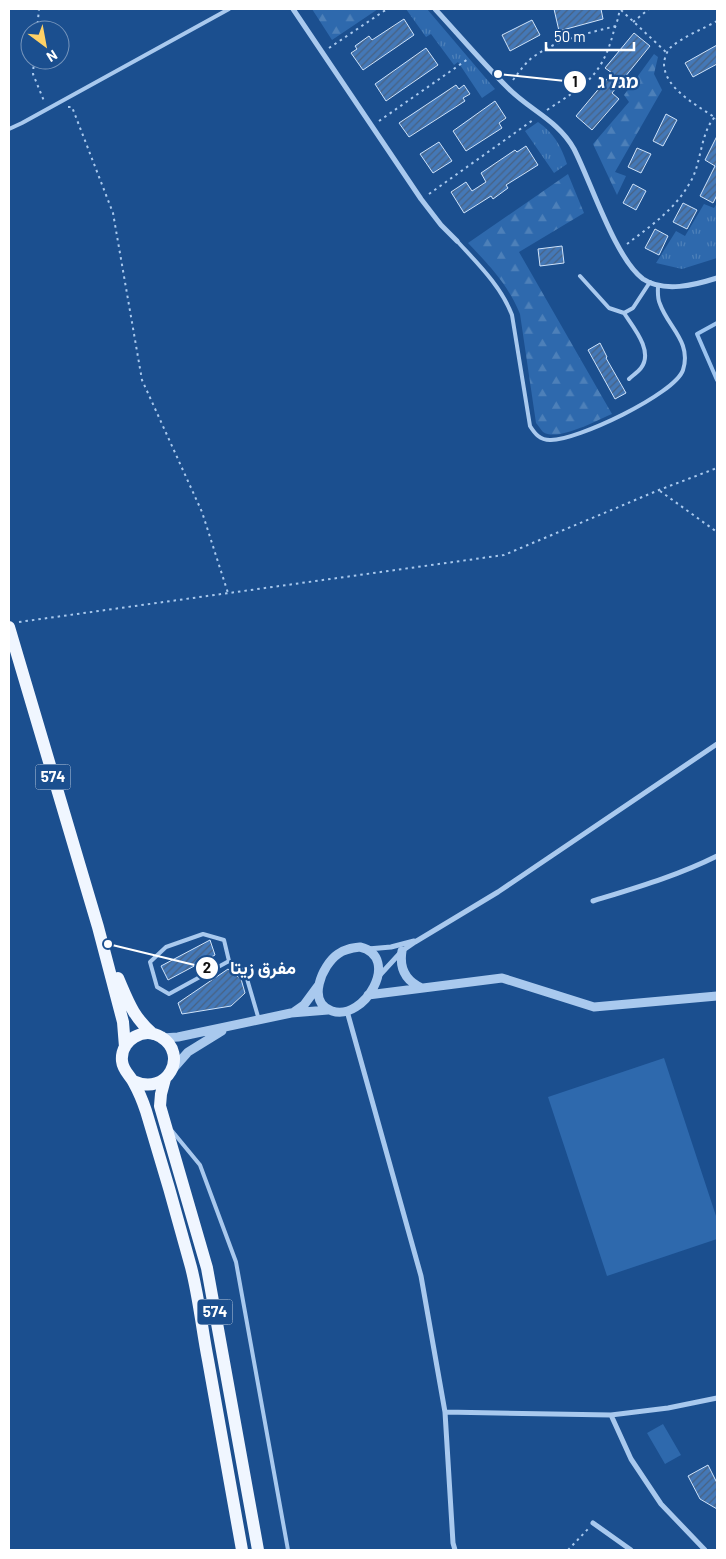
<svg xmlns="http://www.w3.org/2000/svg" width="726" height="1559" viewBox="0 0 726 1559" font-family="Barlow,Vazirmatn,'Noto Sans Hebrew',sans-serif">
<style>
.grass{fill:url(#grass-tufts)}
.forest{fill:url(#forest-firs)}
.garden{fill:#2e69ad}
.lines{fill:none;stroke-linecap:round;stroke-linejoin:round}
.stream{stroke:#9cc4f0;stroke-width:4}
.building{fill:url(#building-hatch);stroke:#cfe3fa}
.path{stroke:#a9c9ee;stroke-width:2;stroke-dasharray:2.5 4;stroke-linecap:butt}
.service{stroke:#a9c9ee;stroke-width:4}
.minor{stroke:#a9c9ee;stroke-width:5}
.tertiary{stroke:#a9c9ee;stroke-width:9}
.primary{stroke:#f0f6ff;stroke-width:12}
.labels{text-anchor:middle;stroke-width:4.5;stroke-linejoin:round;paint-order:stroke}
.shield{fill:#1b4f8f;stroke:#bbcadd;stroke-width:1}
.shield-label{font-size:15px;font-weight:bold;fill:#fff}
.leader{fill:none;stroke:#fff;stroke-width:2}
.callout-dot{fill:#fff;stroke:#1b4f8f;stroke-width:2}
.mark-label{font-size:15px;text-anchor:middle;font-weight:bold;fill:#111}
.callout-label{font-size:18px;text-anchor:middle;font-weight:bold;fill:#fff;stroke:#1b4f8f;stroke-width:4.5;stroke-linejoin:round;paint-order:stroke}
</style>
<defs>
<pattern id="grass-tufts" width="24" height="20" patternUnits="userSpaceOnUse" patternTransform="scale(1.25)"><rect width="24" height="20" fill="#2e69ad"/><path d="M3 7l-1-3M5 7V3M7 7l1-3M15 17l-1-3M17 17v-4M19 17l1-3" fill="none" stroke="#4d80b9"/></pattern>
<pattern id="forest-firs" width="22" height="20" patternUnits="userSpaceOnUse" patternTransform="scale(1.25)"><rect width="22" height="20" fill="#2e69ad"/><path d="M5 1l3.5 6h-7zM16 11l3.5 6h-7z" fill="#4d80b9"/></pattern>
<pattern id="building-hatch" width="6" height="6" patternUnits="userSpaceOnUse" patternTransform="scale(1.25)"><rect width="6" height="6" fill="#4478b7"/><path d="M-1 1l2-2M0 6l6-6M5 7l2-2" fill="none" stroke="#486282"/></pattern>
</defs>
<rect width="100%" height="100%" fill="#1b4f8f"/>
<path class="grass" d="M406,9H427L495,89L482,98L458,62L454,65L431,34L426,37Z
M538,122C554,133 561,146 567,164L554,173L525,131Z
M717,203V258L682,269L656,263L676,231L685,236L704,204L714,208Z"/>
<path class="forest" d="M312,9H378L332,40Z
M654,54L658,57L654,74L662,90L615,172L626,176L617,195L593,144L629,102L624,95Z
M568,174L584,213L519,252L612,414C597,420 558,442 543,432C541,430 538,425 536,423L520,314C509,286 489,265 468,243Z"/>
<path class="garden" d="M664,1058L717,1219V1239L607,1276L548,1097Z
M663,1424L681,1455L665,1464L647,1433Z"/>
<g class="lines">
<path class="stream" d="M717,323L697,334L717,380"/>
</g>
<path class="building" d="M554,9H601L603,19L559,31Z
M404,19L414,35L363,70L351,53L357,49L355,46L369,36L372,40Z
M532,20L540,35L510,51L502,35Z
M634,33L650,46L612,93L619,99L592,130L576,116L612,73L605,68Z
M717,45V64L693,77L685,63Z
M426,48L438,65L386,101L375,84Z
M456,85L459,89L464,85L470,94L463,98L465,101L409,137L399,123Z
M495,101L506,118L499,123L502,128L466,151L453,131Z
M666,114L677,120L663,146L653,141Z
M717,136V195L713,203L700,196L715,166L705,160Z
M439,142L452,161L433,173L420,154Z
M526,146L538,165L506,185L508,188L493,199L491,196L464,213L451,192L466,182L472,191L486,182L481,173L515,150L517,152Z
M637,148L651,154L641,173L628,167Z
M633,184L646,191L636,210L623,203Z
M683,203L697,210L687,229L673,222Z
M655,229L668,236L659,255L645,248Z
M562,246L564,263L540,266L538,249Z
M600,343L607,357L606,358L626,393L615,399L588,350Z
M210,940L215,955L168,980L161,966Z
M228,969L241,979L245,993L231,1006L182,1014L178,1003Z
M708,1465L717,1483V1509L700,1499L688,1476Z"/>
<g class="lines">
<path class="path" d="M621,10L667,53
M717,21C703,29 682,37 670,48C667,51 665,57 664,62C663,89 699,106 717,119
M633,22L649,9
M37,30L39,9
M329,48L387,9
M34,60L33,74L44,101
M513,80C520,71 526,61 536,55C559,39 589,33 616,26
M68,107H72L113,213L142,380L202,512L228,593
M547,110C583,86 601,78 613,34C615,26 620,16 619,9
M379,121L468,59
M429,194L533,120
M627,244C652,225 677,208 692,179C702,159 701,129 717,115
M660,491L717,532
M19,622L504,555L659,490L717,468
M568,1550L588,1529"/>
<path class="service" d="M9,129L22,123L229,9
M457,241C478,264 501,286 512,315L530,426C535,434 540,440 550,440C576,441 675,394 683,370C692,342 668,327 660,304C657,298 658,291 658,285
M580,276L609,308L624,313L633,308L650,282
M624,313C633,327 654,351 641,368C638,372 632,376 629,379
M229,961L224,940L203,934L166,947L150,962L157,987L169,994L229,961L245,972L259,1020
M172,1131L200,1165L236,1262L288,1550"/>
<path class="minor" d="M293,9L421,199L441,225L457,241
M435,9C459,35 482,62 507,87C529,110 558,120 574,149C591,182 615,258 643,279C664,293 695,285 717,278
M593,901C635,888 677,876 717,856
M368,949L391,947L414,941
M379,976L402,951L415,942L498,892L717,744
M347,1011L421,1276L445,1412L453,1543L455,1550
M445,1412L611,1415L668,1408L717,1398
M611,1415L631,1459L661,1504L705,1550
M593,1523L631,1550"/>
<path class="tertiary" d="M360,947C402,957 364,1022 332,1011C306,1003 322,965 338,954C344,949 352,948 360,947Z
M402,951C399,969 406,981 422,988
M368,995L502,978L594,1007L717,996
M294,1012L304,1005L318,986
M162,1038L178,1037L291,1013L328,1010
M173,1069L188,1052L222,1031"/>
<path class="primary" d="M9,627L98,927L123,1022L125,1047
M118,978C128,1001 133,1017 153,1034
M165,1079L161,1094L160,1106L207,1268L258,1550
M133,1081C168,1097 189,1054 161,1037C144,1026 120,1040 122,1061C123,1071 130,1075 134,1083C139,1092 143,1102 146,1111C162,1163 177,1215 191,1267C199,1298 202,1330 208,1360C219,1424 231,1487 242,1550"/>
</g>
<g class="labels">
<g class="shield">
<rect x="35.5" y="764.5" width="35" height="25" rx="4"/>
<rect x="197.5" y="1299.5" width="35" height="25" rx="4"/>
</g>
<g class="shield-label">
<text x="53" y="782">574</text>
<text x="215" y="1317">574</text>
</g>
</g>
<path class="leader" d="M498 74L575 82M108 944L207 968"/>
<g class="callout-dot">
<circle cx="498" cy="74" r="5"/>
<circle cx="108" cy="944" r="5"/>
<circle cx="575" cy="82" r="12"/>
<circle cx="207" cy="968" r="12"/>
</g>
<g class="mark-label">
<text x="575" y="87">1</text>
<text x="207" y="973">2</text>
</g>
<g class="callout-label">
<text x="618" y="88">מגל ג</text>
<text x="263" y="974">مفرق زيتا</text>
</g>
<rect width="726" height="1559" fill="none" stroke="#ffffff" stroke-width="20"/>
<g transform="translate(45 45) rotate(148)"><circle r="24" fill="#1b4f8f" stroke="#7695bc"/>
<path d="M0-4L9 19L0 12L-9 19Z" fill="#ffd166"/>
<text y="-8" font-size="14" font-weight="bold" text-anchor="middle" fill="#ffffff">N</text>
</g>
<path d="M546 42v8h88v-8" fill="none" stroke="#ffffff" stroke-width="2.5"/>
<text x="554" y="42" font-size="15" fill="#ffffff" stroke="#1b4f8f" stroke-width="4" paint-order="stroke">50 m</text>
</svg>
